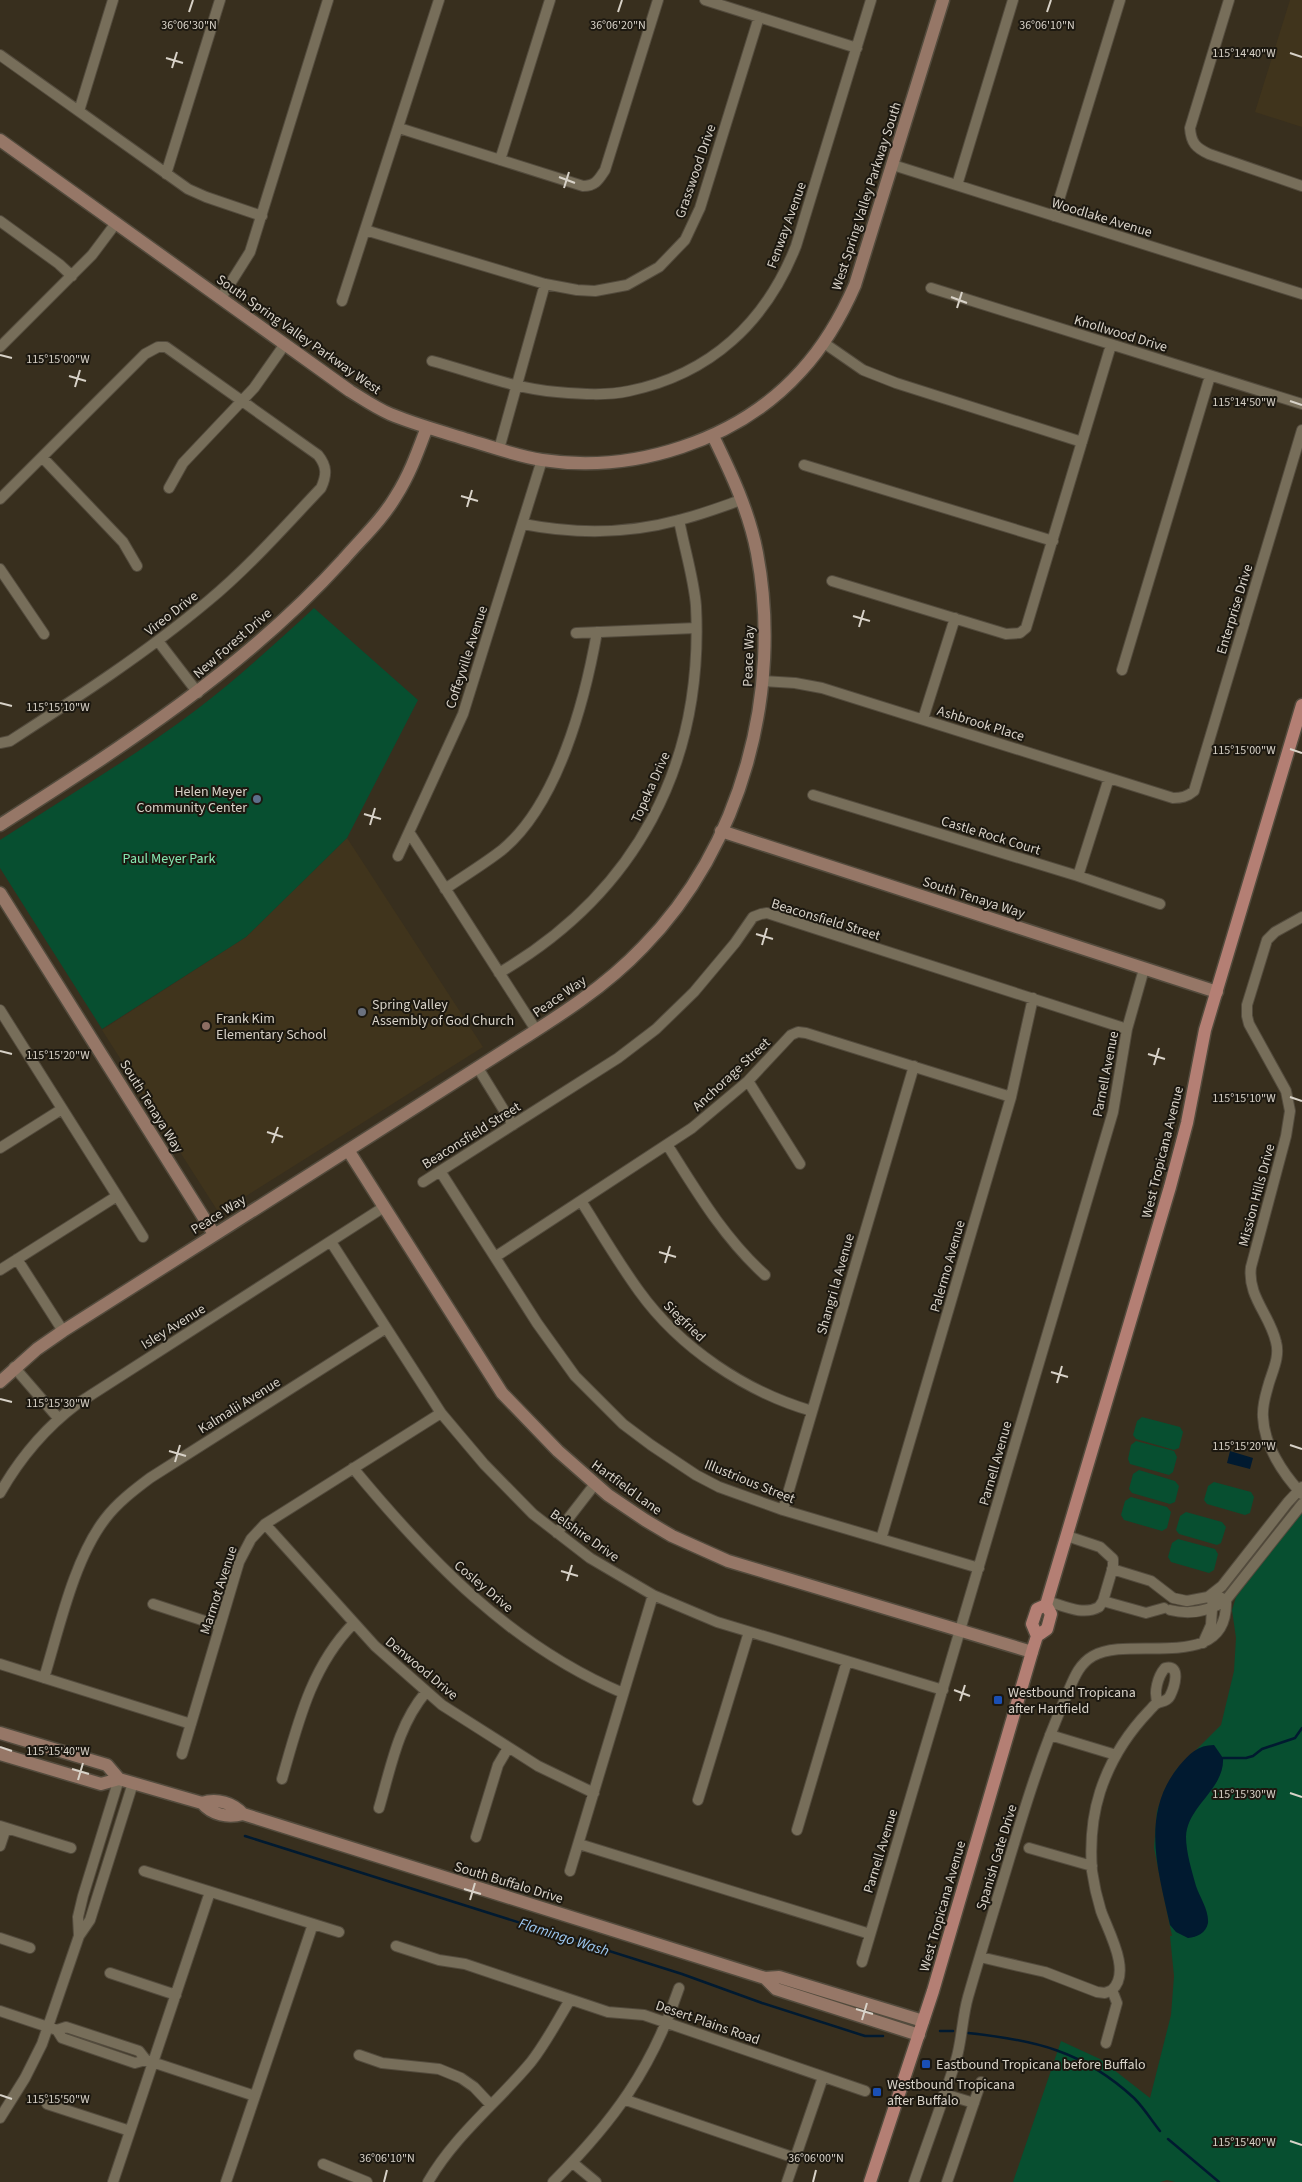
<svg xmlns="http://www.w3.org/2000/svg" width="1302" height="2182" viewBox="0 0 1302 2182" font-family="'Source Sans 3',sans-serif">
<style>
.built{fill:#40341c}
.green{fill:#074f30}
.water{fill:#011a30}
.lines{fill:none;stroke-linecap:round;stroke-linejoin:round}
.stream{stroke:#011a30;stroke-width:2.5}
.street-casing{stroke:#534b3d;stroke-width:12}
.secondary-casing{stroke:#534b3d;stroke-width:15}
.primary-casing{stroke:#534b3d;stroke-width:15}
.street{stroke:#776e5a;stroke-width:10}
.secondary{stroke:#967767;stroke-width:12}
.primary{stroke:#b47f74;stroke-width:12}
.ticks{fill:none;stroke:#d8d2c8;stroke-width:2}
.service-dot{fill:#5c6f8a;stroke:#1c1810;stroke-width:2}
.worship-dot{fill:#6b7280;stroke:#1c1810;stroke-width:2}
.education-dot{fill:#8d6e63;stroke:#1c1810;stroke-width:2}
.transit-dot{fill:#1a4fb4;stroke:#1c1810;stroke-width:2}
.labels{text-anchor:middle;stroke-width:4;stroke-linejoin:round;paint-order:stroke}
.street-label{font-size:14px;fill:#d8d2c8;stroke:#1c1810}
.poi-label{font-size:14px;fill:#d8d2c8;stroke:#1c1810;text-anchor:start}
.park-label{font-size:14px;fill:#87eab3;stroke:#1c1810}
.water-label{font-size:15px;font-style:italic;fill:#9dc8f1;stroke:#1c1810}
.ticks-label{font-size:12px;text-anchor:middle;fill:#d8d2c8;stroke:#1c1810;stroke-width:4;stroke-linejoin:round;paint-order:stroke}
</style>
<rect width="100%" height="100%" fill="#382f1e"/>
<path class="built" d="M1290,0H1302V127L1255,112Z
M347,838L483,1047L219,1213L102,1030L246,937Z"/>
<path class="green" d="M314,608L418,700L347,838L246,937L102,1029L0,868V840C66,797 134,757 196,710C238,678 276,643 314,608Z
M1142,1417L1180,1427L1183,1432L1179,1448L1174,1450L1136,1439L1133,1435L1137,1421Z
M1136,1441L1174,1451L1177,1457L1173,1472L1169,1475L1130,1464L1128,1459L1131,1445Z
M1139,1470L1175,1481L1179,1486L1175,1502L1170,1504L1132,1493L1129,1489L1133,1474Z
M1214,1482L1251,1492L1254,1497L1250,1513L1245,1515L1207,1504L1204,1500L1208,1486Z
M1131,1497L1167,1507L1171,1512L1167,1528L1162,1531L1124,1520L1121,1515L1125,1501Z
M1302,1511V2182H1175L1167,2180L1160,2182H1013L1061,2041L1100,2059L1150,2098L1171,2015L1174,1976L1170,1936H1172L1154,1848L1157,1811L1165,1789L1176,1770L1221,1725L1234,1671L1236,1638L1232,1610L1236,1597Z
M1186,1512L1222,1522L1226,1527L1221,1543L1217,1545L1179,1534L1176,1530L1180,1516Z
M1178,1539L1215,1549L1218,1554L1214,1570L1209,1573L1171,1562L1168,1557L1172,1543Z"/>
<path class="water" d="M1230,1451L1253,1458L1250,1469L1227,1463Z
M1214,1745L1223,1758C1225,1789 1187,1806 1186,1837C1186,1852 1192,1872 1196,1886C1200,1898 1209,1910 1208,1923C1206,1933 1197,1937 1188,1938L1176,1932L1170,1925C1158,1870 1140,1814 1179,1766C1189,1754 1198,1745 1214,1745Z"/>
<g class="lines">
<path class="stream" d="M1223,1758H1246L1253,1756L1262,1749L1295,1738L1302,1728
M245,1836L682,1974L762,2003L865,2036H883
M940,2031H953
M968,2033C1035,2040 1083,2051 1134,2098C1144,2108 1152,2121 1160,2131
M1168,2139L1219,2182"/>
<defs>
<path id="street" d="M705,0L857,48
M1229,0L1190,128C1191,143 1196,148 1209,154L1302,186
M0,55L188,189L206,197L262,216
M79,111L113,0
M399,128L583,186C596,186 599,179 605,170L658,0
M500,160L550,0
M893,165L1302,294
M166,174L220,0
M957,185L1013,0
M1054,216L1120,0
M0,221L59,264L72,276
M365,230L545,284L577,290L595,291L627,285L659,267L685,240L700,208L759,17
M931,288L1302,404
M221,298L250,252L328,0
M342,301L439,0
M824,343L863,370L896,383L1082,442
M0,347L92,255L116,223
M432,361C473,372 515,389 557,392C581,394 606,396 629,391C711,374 766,322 796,246L871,0
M499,449L545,284
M42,457L123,542L137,566
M804,465L1053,541
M169,488L183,463L254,388L285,344
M0,499L145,354L158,347H166L318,455C327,466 327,475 321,488C285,526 249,567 208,601C146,653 78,697 10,741L0,743
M523,524C574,534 628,534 679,520C700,515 721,507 741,500
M0,569L44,634
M832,581L1006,634L1020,633L1026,628L1111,345
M576,633L696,628
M158,641L198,693
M1122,670L1210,376
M763,681L795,683L822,688L1173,798C1181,798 1187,797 1194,791L1302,430
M923,719L955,618
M813,795L1078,876L1160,904
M409,832L536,1030
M398,856L463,714L542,460
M1078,876L1109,778
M445,889C464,876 484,864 502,850C558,804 585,700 597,632
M1302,917L1275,932L1267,940L1247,1005V1016L1249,1024L1286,1091L1290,1111L1286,1136L1251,1267C1247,1296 1270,1315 1276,1342C1280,1356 1273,1370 1269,1383C1266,1394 1262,1405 1263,1417C1264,1445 1283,1474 1302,1494
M499,973C636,893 704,765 696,606C694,579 684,547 679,520
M0,1010L143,1237
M478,1068L513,1125
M748,1081L800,1164
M668,1146C697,1192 724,1238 765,1275
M0,1148L62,1109
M440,1171L537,1323L575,1376L623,1424L651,1445L696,1475L719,1487L783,1510L979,1568
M423,1182L618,1058L656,1029L694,992L735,943L753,917L761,914L767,913L1127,1029
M581,1201C600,1231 618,1262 639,1291C680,1348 746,1392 812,1411
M331,1242L441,1413L484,1464L533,1514L590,1558L653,1595L717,1622L943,1690
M495,1257L692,1128L748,1081L791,1035L798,1032L806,1033L1011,1097
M17,1259L63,1331
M0,1270L117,1196
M14,1367L59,1419
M353,1468C429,1560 511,1646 623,1693
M0,1493C20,1458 45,1428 77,1404L384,1207
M783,1510L914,1066
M265,1524L375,1646L442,1705L538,1766L594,1793
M557,1533L595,1484
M881,1539L1011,1097L1033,998
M1112,1569L1151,1581L1173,1598L1187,1601L1208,1597L1222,1586L1288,1502L1302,1487
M1047,1601C1064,1606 1083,1616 1099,1607L1103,1601L1113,1567V1559L1100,1547L1067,1536
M1103,1601L1146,1613L1164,1608
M153,1604L220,1626
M1170,1610C1190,1615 1208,1612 1226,1600L1302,1504
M0,1664L191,1724
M44,1678C59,1629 74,1559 105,1519C117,1503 134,1490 150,1478L386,1328
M1050,1735L1116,1755
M182,1754L239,1562L251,1539L265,1524L441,1413
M282,1779C298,1723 311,1667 353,1624
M698,1800L749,1632
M379,1808C391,1767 398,1725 426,1692
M0,1826L71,1848
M797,1830L847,1661
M476,1837L498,1765L508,1748
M579,1844L870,1934
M0,1846L6,1828
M1029,1848L1092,1866
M144,1871L339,1932
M570,1871L653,1595
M79,1936L78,1917L83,1896L119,1779
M0,1938L30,1948
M396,1946L439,1960L465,1964L608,2012L644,2015L865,2091
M980,1957L1045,1972L1097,1992L1105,1993L1112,1990
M862,1962L1113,1112L1127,1029L1144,969
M110,1973L176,1995
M0,2011L57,2030L66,2027L139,2051L146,2060L255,2096
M57,2030L62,2038L135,2063L146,2060
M1106,2043L1117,2003L1112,1990C1132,1972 1108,1931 1101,1911C1097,1898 1094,1885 1092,1871C1090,1844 1092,1817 1100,1792C1110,1761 1127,1734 1149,1711C1151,1709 1154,1705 1157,1703C1162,1701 1167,1702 1170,1696C1174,1688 1182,1664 1165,1668C1158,1676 1153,1693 1158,1703
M359,2055L382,2063L439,2069L461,2078L474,2087L490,2104
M944,2094L974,2103
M626,2100L795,2158
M47,2104L130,2131
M0,2118L25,2078L42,2044L79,1936L90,1920L133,1783
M573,2163L596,2182
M323,2164L367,2182
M113,2182L210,1892
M226,2182L313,1924
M428,2182C455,2135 497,2103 531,2062C546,2043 557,2021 570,2000
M553,2182C613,2122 652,2069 679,1988
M787,2182L823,2077
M914,2182C928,2141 943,2101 956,2060C962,2040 962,2018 968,1997C980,1955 993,1913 1006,1870C1024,1810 1042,1750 1068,1692C1074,1678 1079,1664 1093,1656C1131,1634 1229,1675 1226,1600L1213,1594L1211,1625L1203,1643
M947,2182L981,2082"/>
<path id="secondary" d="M0,140L350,391C363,399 376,408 390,414C414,424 440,431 465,439C490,446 516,456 542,460C633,474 738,441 801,371C824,346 841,317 855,285L943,0
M0,825C122,747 245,668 343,560C361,539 382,520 396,496C410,474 418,451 427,427
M721,831L1217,992
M0,893L214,1234
M348,1150L502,1393L558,1451L608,1495L645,1520L672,1536L728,1561L1032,1652
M0,1382L37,1349L63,1331C170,1262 278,1194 386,1126C428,1099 471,1072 513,1045C559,1016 605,987 643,947C742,846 783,691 757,553C749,511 731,473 713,436
M0,1733L107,1765L119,1779
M0,1754L101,1784L119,1779L202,1803C212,1815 228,1818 243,1814
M202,1803C217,1798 233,1803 243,1814L765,1978L779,1977L923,2021
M765,1978L776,1989L919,2035"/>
<path id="primary" d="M1046,1605L1170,1187L1187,1123L1205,1030L1302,705
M1037,1636L1047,1629L1051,1614L1046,1605
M870,2182L933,1991L1032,1652L1037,1636L1032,1624L1037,1609L1046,1605"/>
</defs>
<use href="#street" class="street-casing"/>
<use href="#secondary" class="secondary-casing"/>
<use href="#primary" class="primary-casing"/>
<use href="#street" class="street"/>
<use href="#secondary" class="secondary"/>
<use href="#primary" class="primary"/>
</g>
<path class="ticks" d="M189,12L193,0M618,12L622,0M1047,12L1051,0M1290,53L1302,57M166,58L183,63M172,68L177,52M559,177L575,183M564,188L569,172M951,297L967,303M957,308L962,292M0,355L12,358M69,376L86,381M75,387L80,370M1290,401L1302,405M461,496L478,501M467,507L472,490M853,616L870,621M859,627L864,610M0,703L12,706M1290,749L1302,753M364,814L381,819M370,825L375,808M756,934L773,939M762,945L767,928M0,1051L12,1054M1148,1054L1165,1059M1154,1065L1159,1048M1290,1097L1302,1101M267,1132L283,1137M272,1143L278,1127M659,1252L676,1257M665,1263L670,1246M1051,1372L1068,1377M1057,1383L1062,1366M0,1399L12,1402M1290,1445L1302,1449M169,1451L186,1456M175,1462L180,1445M561,1571L578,1576M567,1581L572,1565M954,1690L970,1696M960,1701L965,1685M0,1747L12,1751M72,1769L89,1774M78,1780L83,1763M1290,1793L1302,1797M464,1889L481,1894M470,1900L475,1883M856,2009L873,2014M862,2020L867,2003M0,2095L12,2099M1290,2141L1302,2145M384,2182L387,2170M813,2182L816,2170"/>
<circle class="service-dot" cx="257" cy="799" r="5"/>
<circle class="worship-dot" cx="362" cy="1012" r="5"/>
<circle class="education-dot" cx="206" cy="1026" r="5"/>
<g class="transit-dot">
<rect x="993" y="1695" width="10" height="10" rx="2.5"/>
<rect x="921" y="2059" width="10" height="10" rx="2.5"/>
<rect x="872" y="2087" width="10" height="10" rx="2.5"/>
</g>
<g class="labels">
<g class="street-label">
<text transform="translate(695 171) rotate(-71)" y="5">Grasswood Drive</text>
<text transform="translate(866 196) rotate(-72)" y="5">West Spring Valley Parkway South</text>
<text transform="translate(1102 217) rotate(17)" y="5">Woodlake Avenue</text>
<text transform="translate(786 225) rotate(-70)" y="5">Fenway Avenue</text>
<text transform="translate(1121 333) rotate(17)" y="5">Knollwood Drive</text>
<text transform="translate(299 334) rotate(35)" y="5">South Spring Valley Parkway West</text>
<text transform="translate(1234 609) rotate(-73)" y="5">Enterprise Drive</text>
<text transform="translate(171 613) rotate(-38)" y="5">Vireo Drive</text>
<text transform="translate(232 643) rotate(-41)" y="5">New Forest Drive</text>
<text transform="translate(748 656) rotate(-88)" y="5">Peace Way</text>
<text transform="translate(466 657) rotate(-72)" y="5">Coffeyville Avenue</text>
<text transform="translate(981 723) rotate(17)" y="5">Ashbrook Place</text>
<text transform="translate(650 787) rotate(-66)" y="5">Topeka Drive</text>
<text transform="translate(991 835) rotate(17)" y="5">Castle Rock Court</text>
<text transform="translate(974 897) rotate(18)" y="5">South Tenaya Way</text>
<text transform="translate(826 919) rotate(17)" y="5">Beaconsfield Street</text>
<text transform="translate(559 996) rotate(-35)" y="5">Peace Way</text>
<text transform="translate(731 1074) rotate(-43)" y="5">Anchorage Street</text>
<text transform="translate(1105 1074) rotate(-79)" y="5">Parnell Avenue</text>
<text transform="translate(152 1106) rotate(58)" y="5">South Tenaya Way</text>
<text transform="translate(471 1135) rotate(-32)" y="5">Beaconsfield Street</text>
<text transform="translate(1162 1152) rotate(-76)" y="5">West Tropicana Avenue</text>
<text transform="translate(1256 1195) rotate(-75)" y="5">Mission Hills Drive</text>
<text transform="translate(218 1214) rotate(-32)" y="5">Peace Way</text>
<text transform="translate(947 1266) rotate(-74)" y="5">Palermo Avenue</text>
<text transform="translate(835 1284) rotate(-74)" y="5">Shangri la Avenue</text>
<text transform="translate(685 1321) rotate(44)" y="5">Siegfried</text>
<text transform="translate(173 1326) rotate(-32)" y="5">Isley Avenue</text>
<text transform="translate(239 1405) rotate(-32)" y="5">Kalmalii Avenue</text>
<text transform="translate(995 1463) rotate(-74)" y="5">Parnell Avenue</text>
<text transform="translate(750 1481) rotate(22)" y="5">Illustrious Street</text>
<text transform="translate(627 1487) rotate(36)" y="5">Hartfield Lane</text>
<text transform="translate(585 1535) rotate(35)" y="5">Belshire Drive</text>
<text transform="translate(484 1586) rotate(40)" y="5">Cosley Drive</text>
<text transform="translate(218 1590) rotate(-72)" y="5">Marmot Avenue</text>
<text transform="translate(422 1668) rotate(40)" y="5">Denwood Drive</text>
<text transform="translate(880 1851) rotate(-73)" y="5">Parnell Avenue</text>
<text transform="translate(996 1857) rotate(-73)" y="5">Spanish Gate Drive</text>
<text transform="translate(509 1882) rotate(17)" y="5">South Buffalo Drive</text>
<text transform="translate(942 1906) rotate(-74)" y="5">West Tropicana Avenue</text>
<text transform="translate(708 2022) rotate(19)" y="5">Desert Plains Road</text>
</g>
<g class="poi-label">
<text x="247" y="796" text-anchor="end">Helen Meyer<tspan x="247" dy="16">Community Center</tspan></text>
<text x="372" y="1009">Spring Valley<tspan x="372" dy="16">Assembly of God Church</tspan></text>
<text x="216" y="1023">Frank Kim<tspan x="216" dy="16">Elementary School</tspan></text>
<text x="1008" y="1697">Westbound Tropicana<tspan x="1008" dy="16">after Hartfield</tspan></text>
<text x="936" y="2069">Eastbound Tropicana before Buffalo</text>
<text x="887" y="2089">Westbound Tropicana<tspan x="887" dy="16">after Buffalo</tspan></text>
</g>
<g class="park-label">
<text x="169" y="863">Paul Meyer Park</text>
</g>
<g class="water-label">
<text transform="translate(564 1937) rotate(18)" y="5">Flamingo Wash</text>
</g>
</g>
<g class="ticks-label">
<text x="189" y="29">36°06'30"N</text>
<text x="618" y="29">36°06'20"N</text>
<text x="1047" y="29">36°06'10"N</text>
<text x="1244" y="57">115°14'40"W</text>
<text x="58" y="363">115°15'00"W</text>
<text x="1244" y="406">115°14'50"W</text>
<text x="58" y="711">115°15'10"W</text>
<text x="1244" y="754">115°15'00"W</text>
<text x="58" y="1059">115°15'20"W</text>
<text x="1244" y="1102">115°15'10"W</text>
<text x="58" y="1407">115°15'30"W</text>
<text x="1244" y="1450">115°15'20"W</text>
<text x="58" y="1755">115°15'40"W</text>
<text x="1244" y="1798">115°15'30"W</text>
<text x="58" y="2103">115°15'50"W</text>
<text x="1244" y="2146">115°15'40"W</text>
<text x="387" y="2162">36°06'10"N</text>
<text x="816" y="2162">36°06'00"N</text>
</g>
</svg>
